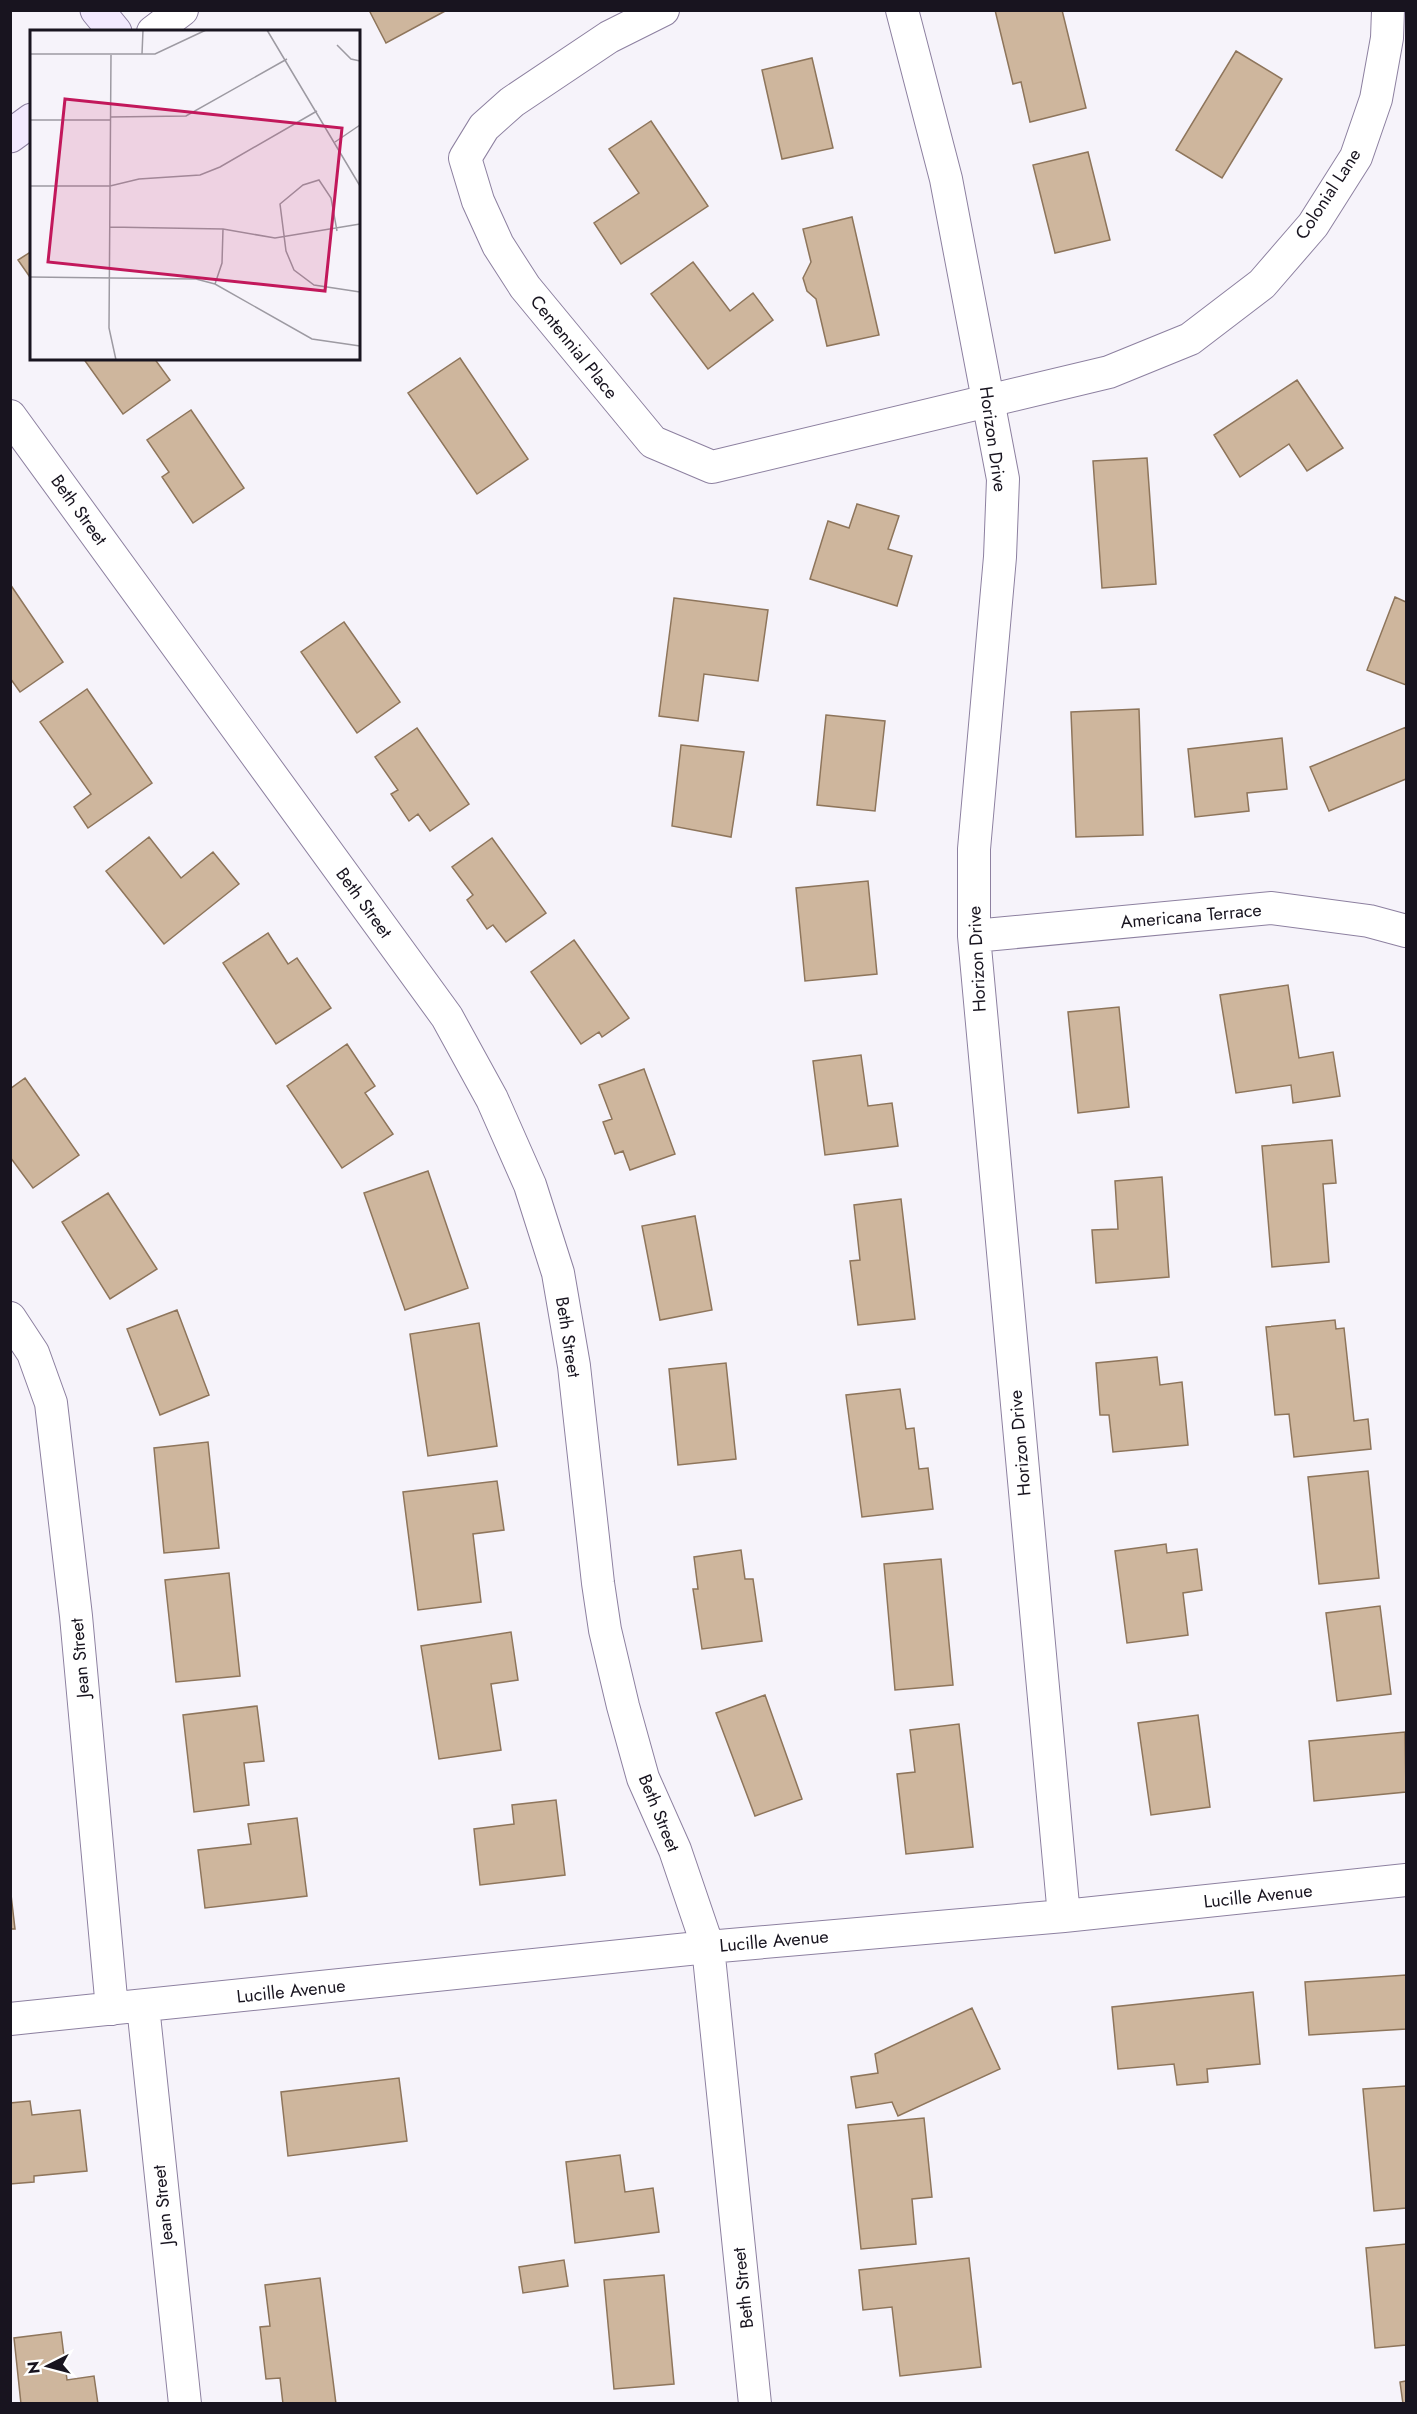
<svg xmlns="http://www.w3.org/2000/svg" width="1417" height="2414" viewBox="0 0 1417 2414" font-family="Jost,sans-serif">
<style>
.building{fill:#ceb69d;stroke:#8e755b;stroke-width:1.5}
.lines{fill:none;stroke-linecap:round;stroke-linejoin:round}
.street-casing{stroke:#8d80a0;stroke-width:34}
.secondary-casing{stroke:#8d80a0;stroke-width:35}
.street{stroke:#fff;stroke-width:32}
.secondary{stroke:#f2e9fe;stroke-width:33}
.labels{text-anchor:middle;stroke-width:4.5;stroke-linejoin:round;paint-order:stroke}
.street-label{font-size:18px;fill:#18141f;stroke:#fff}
.inset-road{fill:none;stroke:#9d9aa2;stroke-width:1.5}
.view{fill:#c2185b;fill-opacity:0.15;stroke:#c2185b;stroke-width:3}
.inset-edge{fill:none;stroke:#18141f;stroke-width:3}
</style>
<rect width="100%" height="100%" fill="#f6f3fa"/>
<path class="building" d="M369,10H447L386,43Z
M995,10H1062L1086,108L1030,122L1021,82L1013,84Z
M1236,51L1282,79L1222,178L1176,150Z
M812,58L833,148L782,159L762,70Z
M651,121L708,206L621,264L594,223L639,193L609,149Z
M1088,152L1110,240L1055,253L1033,165Z
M852,217L879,335L827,346L816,299L807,291L803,278L811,262L803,229Z
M32,251V280L18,260Z
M693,262L730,311L753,293L773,320L708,369L651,294Z
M83,358H154L170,380L123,414Z
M460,358L528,459L477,494L408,393Z
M1297,380L1343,448L1307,471L1289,444L1240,477L1214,435Z
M191,410L244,488L193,523L162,477L169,472L147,440Z
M1147,458L1156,584L1102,588L1093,461Z
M857,504L899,516L888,549L912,556L897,606L810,579L828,521L849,528Z
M10,584L63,662L20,692L10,678Z
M1395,597L1406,602V685L1367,670Z
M674,598L768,610L758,681L704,674L698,721L659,716Z
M344,622L400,702L357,733L301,652Z
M87,689L152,783L88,828L74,807L91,794L40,722Z
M1139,709L1143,835L1076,837L1071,712Z
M826,715L885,721L875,811L817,805Z
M1406,727V779L1329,811L1310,767Z
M417,728L469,804L430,831L418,814L409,821L391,794L398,790L375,757Z
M1282,738L1287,789L1247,793L1249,811L1195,817L1188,749Z
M681,745L744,752L731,837L672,826Z
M149,837L181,878L213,852L239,884L164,944L106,871Z
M492,838L546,913L506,942L493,925L487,929L467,900L473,895L452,867Z
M868,881L877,974L805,981L796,888Z
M268,933L288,964L297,958L331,1008L276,1044L223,963Z
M574,940L629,1018L602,1037L599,1032L581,1044L531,972Z
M1288,985L1299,1058L1333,1052L1340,1096L1293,1103L1291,1085L1236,1093L1220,995Z
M1119,1007L1129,1107L1078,1113L1068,1012Z
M347,1044L375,1086L365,1093L393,1134L342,1168L287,1086Z
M861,1055L868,1106L892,1103L898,1146L825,1155L813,1061Z
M644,1069L675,1154L630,1170L623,1151L615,1154L603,1122L612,1119L599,1085Z
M25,1078L79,1155L33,1188L10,1157V1089Z
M1332,1140L1336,1183L1323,1184L1329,1262L1272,1267L1262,1146Z
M428,1171L468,1288L405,1310L364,1193Z
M1162,1177L1169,1277L1096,1283L1092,1230L1118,1229L1115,1181Z
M108,1193L157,1269L110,1299L62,1222Z
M901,1199L915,1319L858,1325L850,1261L860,1260L854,1205Z
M695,1216L712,1310L660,1320L642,1226Z
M177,1310L209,1395L160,1415L127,1329Z
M1335,1320L1336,1329L1344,1328L1354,1421L1368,1419L1371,1449L1294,1457L1289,1414L1275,1415L1266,1327Z
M479,1323L497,1446L428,1456L410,1334Z
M1157,1357L1160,1385L1182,1382L1188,1445L1113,1452L1109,1415H1100L1096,1363Z
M726,1363L736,1459L678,1465L669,1369Z
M900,1389L906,1429L914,1428L919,1469L928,1468L933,1509L862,1517L846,1395Z
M208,1442L219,1548L164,1553L154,1448Z
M1368,1471L1379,1578L1319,1584L1308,1477Z
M497,1481L504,1530L473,1534L481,1602L418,1610L403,1492Z
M1166,1544L1167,1553L1197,1549L1202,1590L1183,1593L1188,1635L1127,1643L1115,1551Z
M741,1550L745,1579H753L762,1641L702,1649L693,1589H698L694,1557Z
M941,1559L953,1685L895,1690L884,1564Z
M229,1573L240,1676L176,1682L165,1580Z
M1380,1606L1391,1694L1337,1701L1326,1613Z
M511,1632L518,1680L491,1684L501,1750L439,1759L421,1646Z
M765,1695L802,1799L755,1816L716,1713Z
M257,1706L264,1761L244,1763L249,1805L194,1812L183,1715Z
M1198,1715L1210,1807L1151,1815L1138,1723Z
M959,1724L973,1847L906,1854L897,1774L915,1772L910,1730Z
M1405,1732L1406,1792L1314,1801L1309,1741Z
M556,1800L565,1875L480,1885L474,1829L514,1824L512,1805Z
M297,1818L307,1896L205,1908L198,1850L251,1844L248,1824Z
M10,1886L15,1929H10Z
M1406,1975V2029L1309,2035L1305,1982Z
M1253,1992L1260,2064L1207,2069L1208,2082L1177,2085L1174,2064L1118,2069L1112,2007Z
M972,2008L1000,2069L898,2116L892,2102L856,2108L851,2077L878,2073L875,2054Z
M399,2078L407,2141L288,2156L281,2092Z
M1406,2086V2208L1374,2211L1363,2089Z
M30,2101L32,2115L80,2110L87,2171L34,2176V2182L10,2184V2103Z
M924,2118L932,2197L912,2199L916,2244L861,2249L848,2125Z
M620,2155L625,2192L653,2188L659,2232L575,2243L566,2162Z
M1406,2244V2345L1375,2348L1366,2248Z
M969,2258L981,2367L900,2376L892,2307L863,2310L859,2270Z
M564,2260L568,2286L523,2293L519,2267Z
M664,2275L674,2384L614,2389L604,2280Z
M320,2278L336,2404H283L280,2378L266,2379L260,2327L270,2326L265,2285Z
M61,2332L67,2380L94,2376L98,2404H21L14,2338Z
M1406,2381V2404H1403L1400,2382Z"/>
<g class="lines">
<defs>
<path id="street" d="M663,10L609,37L512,102L484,127L465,158L478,201L498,245L525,287L653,442L712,467L1109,372L1190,339L1262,284L1313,225L1356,157L1376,99L1387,38L1388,10
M902,10L946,179L1003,479L1000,557L974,849V936L1064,1916
M153,32L182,10
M10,416L447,1017L492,1099L530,1185L558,1273L574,1366L598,1583L605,1630L623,1706L643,1778L675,1850L708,1947L755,2404
M974,936L1272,908L1369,921L1406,931
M10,1318L33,1353L51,1403L76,1616L112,2009
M143,2006L185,2404
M10,2019L708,1947L1064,1916L1406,1880"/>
<path id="secondary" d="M97,10L115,32
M10,136L32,120"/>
</defs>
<use href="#street" class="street-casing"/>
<use href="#secondary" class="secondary-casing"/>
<use href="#street" class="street"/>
<use href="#secondary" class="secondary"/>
</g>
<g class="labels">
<g class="street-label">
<text transform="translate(1328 194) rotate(-57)" y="6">Colonial Lane</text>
<text transform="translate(574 347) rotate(51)" y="6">Centennial Place</text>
<text transform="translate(993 439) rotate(82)" y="6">Horizon Drive</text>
<text transform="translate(79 510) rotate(54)" y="6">Beth Street</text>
<text transform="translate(364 903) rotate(54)" y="6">Beth Street</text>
<text transform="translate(1191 916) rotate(-5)" y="6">Americana Terrace</text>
<text transform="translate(977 959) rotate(-93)" y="6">Horizon Drive</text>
<text transform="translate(568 1337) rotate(81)" y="6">Beth Street</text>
<text transform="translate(1020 1443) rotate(-95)" y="6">Horizon Drive</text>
<text transform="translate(80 1658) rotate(-95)" y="6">Jean Street</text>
<text transform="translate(659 1813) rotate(68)" y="6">Beth Street</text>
<text transform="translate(1258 1896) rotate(-6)" y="6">Lucille Avenue</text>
<text transform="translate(774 1941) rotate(-5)" y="6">Lucille Avenue</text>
<text transform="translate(291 1991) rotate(-6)" y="6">Lucille Avenue</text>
<text transform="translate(163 2205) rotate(-96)" y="6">Jean Street</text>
<text transform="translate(743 2288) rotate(-96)" y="6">Beth Street</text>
</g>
</g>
<g transform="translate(30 30)">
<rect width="330" height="330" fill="#f6f3fa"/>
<path class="inset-road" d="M237,0L330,156M307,15L321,29L330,31M0,24H125L176,0M112,24L113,0M81,25L79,298L86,330M80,87L156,86L257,29M0,90H80M305,112L330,95M0,156H80L109,149L170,145L190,137L287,81M79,197L193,199L245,208L330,194M307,201L301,168L289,150L273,155L250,174L256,221L264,240L284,255L330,262M0,247L166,249L185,254L282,309L330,316M185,254L192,233L193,199"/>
<path class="view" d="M35,69L312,98L295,261L18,232Z"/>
<rect width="330" height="330" class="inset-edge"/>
</g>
<rect width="1417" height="2414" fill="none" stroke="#18141f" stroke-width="24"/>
<g transform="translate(48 2366) rotate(264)" stroke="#ffffff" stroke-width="4.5" paint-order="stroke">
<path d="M0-4.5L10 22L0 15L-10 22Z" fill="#18141f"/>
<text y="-9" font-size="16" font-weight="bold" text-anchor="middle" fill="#18141f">N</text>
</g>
</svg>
